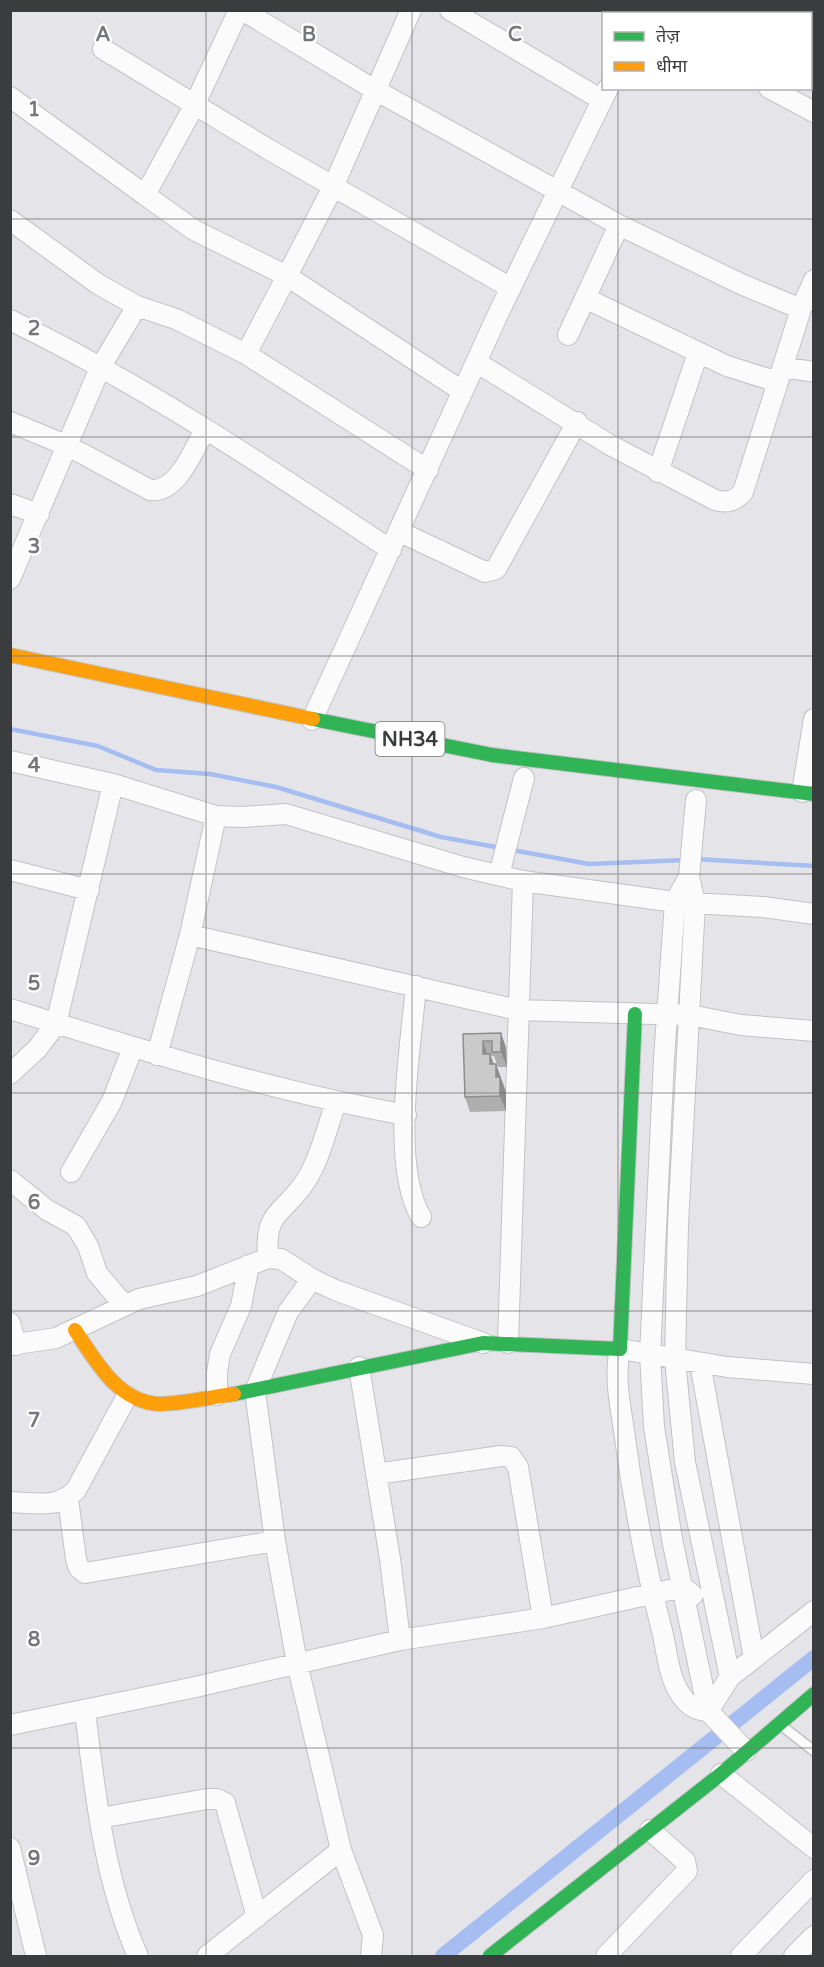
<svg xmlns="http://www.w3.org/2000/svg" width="824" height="1967" viewBox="0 0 824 1967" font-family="'Varela Round','Noto Sans Devanagari',sans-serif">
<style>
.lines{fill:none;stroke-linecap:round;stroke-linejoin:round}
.stream{stroke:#a5bdf1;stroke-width:4.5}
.canal{stroke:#a5bdf1;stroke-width:16}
.lane-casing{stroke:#c3c3c6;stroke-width:12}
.street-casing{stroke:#c3c3c6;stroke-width:22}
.fast-casing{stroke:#c3c3c6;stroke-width:16}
.slow-casing{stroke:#c3c3c6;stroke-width:16}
.lane{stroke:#fbfbfc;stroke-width:9}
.street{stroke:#fbfbfc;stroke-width:20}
.fast{stroke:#30b455;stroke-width:14}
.slow{stroke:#ff9f0a;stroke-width:14}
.wall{fill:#afaeaf}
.shaded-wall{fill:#8e8d8e}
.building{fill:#cbcacb;stroke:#8e8d8e;stroke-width:1.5}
.grid{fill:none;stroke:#76777a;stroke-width:1.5;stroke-opacity:0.55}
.labels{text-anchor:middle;stroke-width:4.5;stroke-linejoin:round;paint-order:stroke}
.shield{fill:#fff;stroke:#767678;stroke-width:1.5}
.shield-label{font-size:20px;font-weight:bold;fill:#3b3c3e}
.grid-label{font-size:20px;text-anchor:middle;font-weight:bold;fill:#76777a;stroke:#fff;stroke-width:4.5;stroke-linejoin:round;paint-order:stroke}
</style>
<rect width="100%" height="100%" fill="#e5e5e9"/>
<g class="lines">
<path class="stream" d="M10,729L98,746L156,770L210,774L276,787L441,837L501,848
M512,850L589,864L685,860
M696,859L814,866"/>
<path class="canal" d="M443,1956L814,1658"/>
<defs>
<path id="lane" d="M782,1726L814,1751"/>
<path id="street" d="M242,10L375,90L619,225L741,284L801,309
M411,10L333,187L287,276L462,391
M450,10L602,100
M618,10L624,14
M646,14L648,10
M103,49L268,149L511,288
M769,88L814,112
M10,97L145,195
M10,220L98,284L137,306L176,319L246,354L287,276L194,230L145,195L194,106L239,10
M585,298L727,366L778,382
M10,320C144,385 268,468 391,550
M568,335L619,225
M246,354L428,470
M476,362L610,445L715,500C727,503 734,502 743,492L801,309L814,280
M783,367L814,372
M10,422L68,446L150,490C178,493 193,450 205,430
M658,472L698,353
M10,504L39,514
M400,532L485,572L496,569L577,422
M10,579L100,368L137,306
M312,720L499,312L608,88
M10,761L113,784L216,816L242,817L286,814L463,867L523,881L675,902L763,907L814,914
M802,792L814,719
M696,800L689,877L695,903L678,1224L675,1360L685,1462L730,1677
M10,870L89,890
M499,875L524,778
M689,877L675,902L664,1059L650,1355L654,1427L672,1539L708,1711L746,1751
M190,935L518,1010L690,1015L741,1025L814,1031
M416,986C411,1047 390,1164 421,1217
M10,1009C141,1050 271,1091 406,1115
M157,1055L190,935L216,816
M10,1074L37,1049L56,1024L113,784
M71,1172L112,1101L133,1047
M10,1180L47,1210L76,1226L88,1246L97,1273L124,1305
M268,1258C264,1210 283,1215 305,1182C320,1159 327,1128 336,1102
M312,1279L288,1312L255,1391L275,1541L297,1663L341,1850L373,1935L371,1956
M10,1323L16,1345
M508,1343L523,881
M10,1345L56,1338L139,1299L197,1286L268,1258L281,1259L312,1279L335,1290L483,1343
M700,1363L754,1658
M359,1367L390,1559L400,1640
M217,1395V1373L220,1354L241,1306L249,1265
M376,1474L501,1456L511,1457L518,1467L543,1618
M68,1499L76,1559L79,1568L85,1573L275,1541
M10,1502C35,1503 58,1509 76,1490L127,1396
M85,1711C95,1793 104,1880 138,1956
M708,1711C694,1710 686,1704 679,1692C669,1676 667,1653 663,1635C646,1568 633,1500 624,1431C620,1404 614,1376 620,1349L727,1367L814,1374
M708,1711L730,1677L814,1611
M10,1725L191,1688L400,1640L543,1618L683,1587L693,1595
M721,1774L814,1848
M100,1818L207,1799H217L225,1803L257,1917
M10,1848L36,1956
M207,1956L341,1850
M606,1956L687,1871L685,1861L650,1830
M741,1956L814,1880
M794,1956L814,1936"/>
<path id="fast" d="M313,719L492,755L814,794
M234,1394L483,1343L620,1349L635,1014
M490,1956L721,1774L814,1694"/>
<path id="slow" d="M10,655L313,719
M75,1330C95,1360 118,1403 160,1404C183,1404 210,1397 234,1394"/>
</defs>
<use href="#lane" class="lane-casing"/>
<use href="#street" class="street-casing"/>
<use href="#fast" class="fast-casing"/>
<use href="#slow" class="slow-casing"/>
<use href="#lane" class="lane"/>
<use href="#street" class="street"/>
<use href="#fast" class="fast"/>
<use href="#slow" class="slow"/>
</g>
<path class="wall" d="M501,1033L506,1048L507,1067H498L494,1056H491L494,1064H496L506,1092V1111L470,1112L465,1097L463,1034Z"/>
<path class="shaded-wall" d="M501,1033L506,1048L507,1067L501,1052Z
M483,1041L488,1057L483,1054Z
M490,1054L495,1069L490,1064Z
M496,1064L506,1092V1111L500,1096L496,1077Z"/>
<path class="building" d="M501,1033V1052H492V1041H483V1054H490V1064H496V1077H500V1096L465,1097L463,1034Z"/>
<path class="grid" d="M206,10V1956M412,10V1956M618,10V14M618,88V1956M10,219H814M10,437H814M10,656H814M10,874H814M10,1093H814M10,1311H814M10,1530H814M10,1748H814"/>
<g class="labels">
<rect class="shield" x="375.5" y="722" width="69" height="34" rx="4.5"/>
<g class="shield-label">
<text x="410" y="746">NH34</text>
</g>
</g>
<g class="grid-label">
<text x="103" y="41">A</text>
<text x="309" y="41">B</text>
<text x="515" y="41">C</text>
<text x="34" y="116">1</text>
<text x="34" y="335">2</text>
<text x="34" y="553">3</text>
<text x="34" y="772">4</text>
<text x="34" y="990">5</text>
<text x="34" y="1209">6</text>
<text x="34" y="1427">7</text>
<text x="34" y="1646">8</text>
<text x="34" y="1865">9</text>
</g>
<rect width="824" height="1967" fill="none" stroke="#3b3c3e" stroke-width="24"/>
<rect x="602" y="12" width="210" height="78" fill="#ffffff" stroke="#b1b1b2" stroke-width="1.5"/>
<rect x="614" y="32" width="30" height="9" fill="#30b455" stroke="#b1b1b2" stroke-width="1.5"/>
<text x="656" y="42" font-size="18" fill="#3b3c3e">तेज़</text>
<rect x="614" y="62" width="30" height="9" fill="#ff9f0a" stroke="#b1b1b2" stroke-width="1.5"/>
<text x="656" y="72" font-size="18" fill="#3b3c3e">धीमा</text>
</svg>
